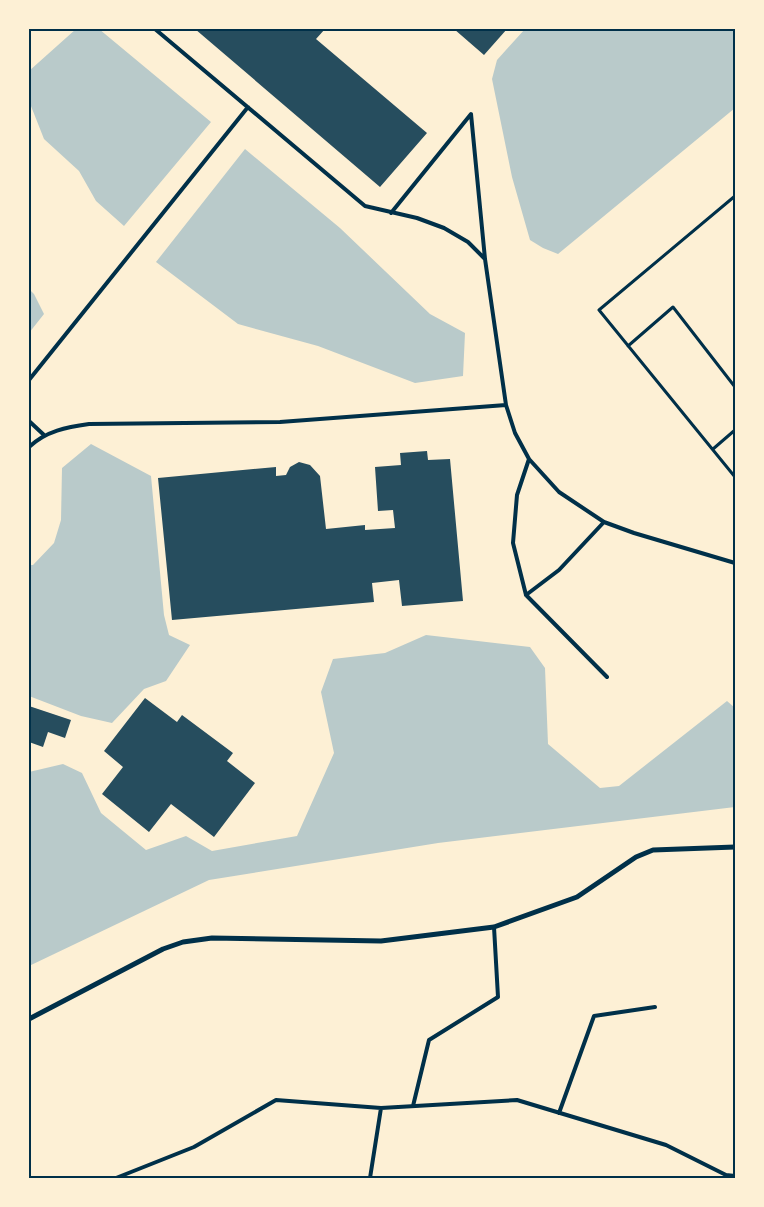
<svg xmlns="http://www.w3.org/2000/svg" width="764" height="1207" viewBox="0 0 764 1207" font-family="'DM Sans',sans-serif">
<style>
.green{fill:#b9caca}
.building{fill:#264d5e}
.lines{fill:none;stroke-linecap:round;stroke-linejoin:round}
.path{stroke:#003049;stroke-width:3}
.service{stroke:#003049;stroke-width:4}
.minor{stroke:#003049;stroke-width:5}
.neatline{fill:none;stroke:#003049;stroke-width:2}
</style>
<rect width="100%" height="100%" fill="#fdf0d5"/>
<path class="green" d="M76,29H99L211,122L124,226L96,201L79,171L44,139L29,101V71Z
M525,29H735V108L558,254L543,248L530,240L512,177L492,79L497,60Z
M245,149L340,228L430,314L465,333L463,376L415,383L318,346L238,324L156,262Z
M29,289L34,294L44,314L29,333Z
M91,444L151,476L164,615L169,635L190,645L166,681L144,689L112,723L81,716L29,696V565H33L54,543L61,520L62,468Z
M426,635L530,647L545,668L548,744L600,788L619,786L727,701L735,708V807L438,843L209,880L29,966V772L63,764L82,773L101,813L146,850L186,836L212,851L297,836L334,753L321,692L333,659L385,653Z"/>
<path class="building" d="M195,29H325L316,39L427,133L380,187Z
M454,29H507L484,55Z
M427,451L428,460L450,459L463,601L402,606L399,580L372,583L374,602L172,620L158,478L276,467V476L286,475L290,467L299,462L310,465L320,476L326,529L365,525V530L395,528L393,510L378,511L375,467L401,465L400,453Z
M145,698L177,722L182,715L233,753L227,761L255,783L214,837L171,804L149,832L102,794L123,767L104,751Z
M29,706L71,720L65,738L48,732L43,747L29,742Z"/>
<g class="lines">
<path class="path" d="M735,196L599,310L735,477
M628,346L673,307L735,387
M713,449L735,430"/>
<path class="service" d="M155,29L365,206L417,218L444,228L468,242L485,259
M391,213L471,114L485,259L506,405L515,433L529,459L559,492L604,522L634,533L735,563
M29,380L248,107
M29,421L44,435
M29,447C46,431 67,427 89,424L280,422L506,405
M529,459L517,495L513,543L526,595L559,570L604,522
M526,595L607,677
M413,1106L429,1040L498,997L494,927
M559,1113L594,1016L655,1007
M116,1178L194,1147L276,1100L381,1108L517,1100L666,1145L726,1175L735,1176
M370,1178L381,1108"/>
<path class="minor" d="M29,1019L163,949L183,942L212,938L381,941L494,927L577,897L636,857L653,850L735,847"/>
</g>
<rect width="764" height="1207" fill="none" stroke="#fdf0d5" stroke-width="60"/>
<rect x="30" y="30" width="704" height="1147" class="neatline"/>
</svg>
